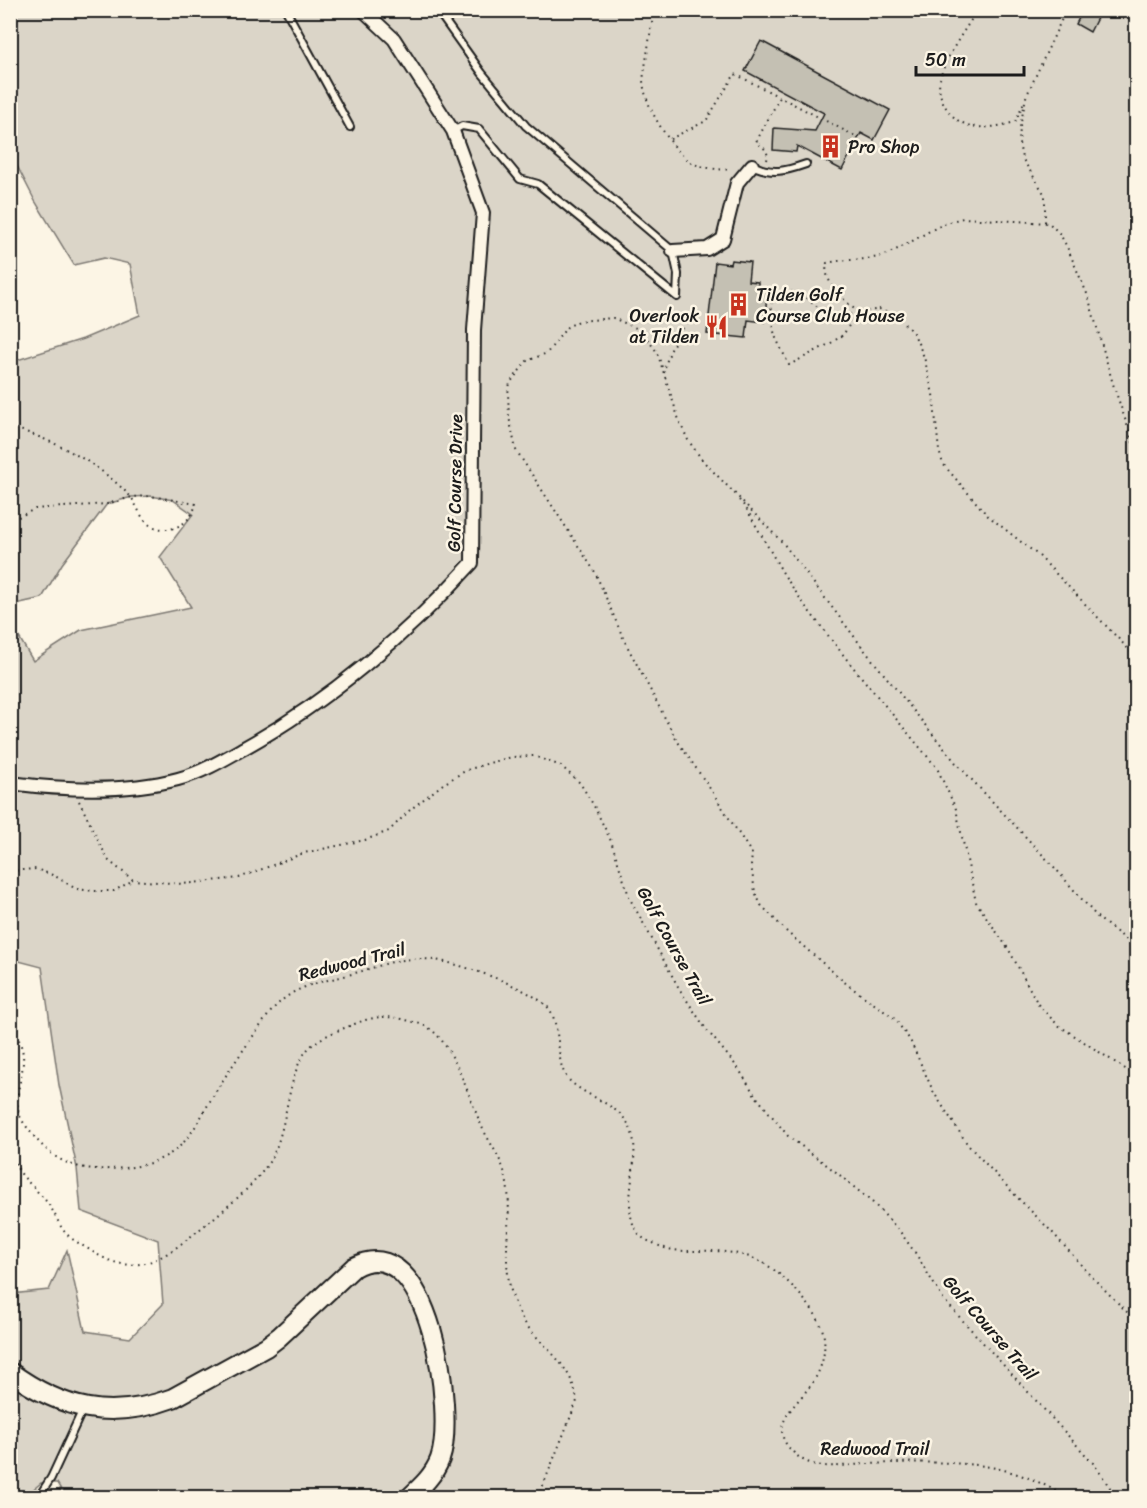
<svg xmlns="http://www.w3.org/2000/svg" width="1147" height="1508" viewBox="0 0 1147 1508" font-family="Sriracha,sans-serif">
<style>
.green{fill:#dbd5c8;stroke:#7c7872;stroke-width:1.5}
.building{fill:#c4c0b3;stroke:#1c1c1c;stroke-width:1.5}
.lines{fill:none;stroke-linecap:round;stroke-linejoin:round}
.lane-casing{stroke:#1c1c1c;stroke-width:10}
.street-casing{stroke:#1c1c1c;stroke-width:16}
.secondary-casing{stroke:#1c1c1c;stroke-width:22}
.path{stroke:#1c1c1c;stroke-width:2;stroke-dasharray:1.5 4.5;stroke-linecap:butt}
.lane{stroke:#fcf5e5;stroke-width:6}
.street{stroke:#fcf5e5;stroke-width:12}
.secondary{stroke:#fcf5e5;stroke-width:18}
.labels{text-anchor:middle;stroke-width:5;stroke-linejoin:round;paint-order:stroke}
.poi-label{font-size:18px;fill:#1c1c1c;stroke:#fcf5e5;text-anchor:start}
.street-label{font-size:18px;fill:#1c1c1c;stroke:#fcf5e5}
</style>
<rect width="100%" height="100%" fill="#fcf5e5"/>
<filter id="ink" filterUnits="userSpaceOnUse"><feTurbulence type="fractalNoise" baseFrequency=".0167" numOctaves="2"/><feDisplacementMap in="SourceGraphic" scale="12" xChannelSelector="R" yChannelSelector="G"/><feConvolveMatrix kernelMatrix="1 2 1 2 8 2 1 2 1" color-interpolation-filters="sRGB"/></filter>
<g filter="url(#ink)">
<path class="green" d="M11,11H1136V1497L66,1498L57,1483H41L24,1497H11V1294L49,1290L67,1250L85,1331L130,1338L163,1304L158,1240L81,1211L77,1168L59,1085L42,967L11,959L10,622L33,661L81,630L191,607L160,557L193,514L173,500L151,496L132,497L107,504L62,564L42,598L11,605V362L83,339L140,315L130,264L104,258L74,265L35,201L11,154Z"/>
<path class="building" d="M1083,10H1101L1090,32L1076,24Z
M761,41L890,110L874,140L861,133L842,170L797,146L796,152L773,150L774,128L815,131L824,113L745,71Z
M731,260L750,262L748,281L758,282V288L768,289L764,322L748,320L746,338L707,334L715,262L730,264Z"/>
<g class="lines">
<defs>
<path id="lane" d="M286,10L350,127
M437,10L482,73L526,126L673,251L678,274L677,297L538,184L520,179L479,129L462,126L453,131
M752,165C772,175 786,171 806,164
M38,1498L51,1478L83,1409"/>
<path id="street" d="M673,251L707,249L723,239L737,183L752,165
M10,783C64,790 125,793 178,779C201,773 223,760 244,748C327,702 408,634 472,563L474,330L483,213L453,131L394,39L363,10"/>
<path id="secondary" d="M10,1372C62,1410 111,1421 173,1398L266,1347L279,1337L354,1267C430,1225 456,1414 440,1459C434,1475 422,1486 409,1498"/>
</defs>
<use href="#lane" class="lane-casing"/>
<use href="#street" class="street-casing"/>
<use href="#secondary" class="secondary-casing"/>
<path class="path" d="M654,10L643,80C644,106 668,142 687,160C695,167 722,171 731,169
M978,10C966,27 944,60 940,79C938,86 940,96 943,102C958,133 987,130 1015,122L1024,102
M1133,18H1136
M670,139L706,121L735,74L859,138
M767,160L768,156L766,150L756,142L780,97
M1045,222V195L1022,158L1019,143L1020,127L1026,97L1066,10
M858,312C845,301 822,282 827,263C847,258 868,262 887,254C913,243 935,224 963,218L1049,223L1060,234L1067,247L1088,296L1113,384L1136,451
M846,315L850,324L843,335L831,343L789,365L775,336L771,317L772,301L777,296L794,291L801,293L824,312L833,314L846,315L881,309L897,316L914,334L924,357L933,394L939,451L943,464L987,515L1039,556L1136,657
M664,373C668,348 681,331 694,310
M10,427C54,440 97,462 129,495C138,504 140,522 154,527C173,534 191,523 196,504L151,496L132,497L107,504L35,509L10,521
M739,500L746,508L784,575L806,607L848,661L937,768L956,809L976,902L1009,950L1039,1006L1058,1025L1136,1076
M79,801L108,860L133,880L183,884L239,878L304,853L365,840L389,831L411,809L443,784L467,770L489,763L512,757L534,756L561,766L580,783L594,806L611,841L630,899L680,990L706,1029L738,1068L755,1095L788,1136L836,1172L873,1203L898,1229L916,1254L943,1299L1094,1464L1117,1498
M10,871L36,869L55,876L76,889L94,891H114L133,880
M1136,947L1098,918L1055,868L956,763L866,652L783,543L703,461L688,440L680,423L657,352L648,340L636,328L613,318L579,321L567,327L547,353L527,361L510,383L508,393L509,417L516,450L595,572L624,640L676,739L713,793L752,854L751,865L755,892L761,905L788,933L848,985L895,1019L910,1040L934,1093L968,1145L1018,1198L1052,1232L1091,1276L1136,1321
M10,1024C17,1033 21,1043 23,1054C25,1081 7,1102 26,1126C49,1158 70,1171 110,1169C133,1168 153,1165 173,1152C191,1139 201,1116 212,1098C226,1074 242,1052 258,1029C265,1020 271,1010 279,1003C300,983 329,981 355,973C371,969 387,962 403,960C416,958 432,959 445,962C469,967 536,990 550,1010C554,1016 556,1027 557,1034C560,1050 558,1069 570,1081C589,1099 624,1105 632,1133C642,1164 616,1214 642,1237C646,1241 652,1242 657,1245C676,1254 694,1250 714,1251C750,1253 769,1262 794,1288C803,1298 813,1309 819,1321C828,1339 825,1360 816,1377C803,1402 762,1424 794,1453C802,1461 812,1465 824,1466C837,1467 852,1465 865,1464C899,1463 932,1461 965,1464C1001,1466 1037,1478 1067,1498
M10,1100L16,1094
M10,1152C14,1159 16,1168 22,1175C30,1185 41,1194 49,1205C55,1213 58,1223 64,1231C71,1240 84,1246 93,1252C142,1283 172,1251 210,1221C233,1202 259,1182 273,1155C288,1125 287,1073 308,1049C319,1037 337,1031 352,1025C371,1017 382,1015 402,1019C413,1022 426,1024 434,1032C456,1052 470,1100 482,1127C490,1144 502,1159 506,1178C513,1212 504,1241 508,1274C510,1295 519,1319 534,1334C553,1355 573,1370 577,1401L538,1498
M1136,1416V1423"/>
<use href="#lane" class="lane"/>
<use href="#street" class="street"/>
<use href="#secondary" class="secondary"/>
</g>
</g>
<defs>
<symbol id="building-bare" viewBox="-9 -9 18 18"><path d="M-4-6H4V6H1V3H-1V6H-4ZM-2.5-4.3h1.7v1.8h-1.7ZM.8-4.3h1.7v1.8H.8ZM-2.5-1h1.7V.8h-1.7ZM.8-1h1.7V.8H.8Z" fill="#c8321e" stroke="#fcf5e5" stroke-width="2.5" paint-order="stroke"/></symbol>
<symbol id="restaurant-bare" viewBox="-9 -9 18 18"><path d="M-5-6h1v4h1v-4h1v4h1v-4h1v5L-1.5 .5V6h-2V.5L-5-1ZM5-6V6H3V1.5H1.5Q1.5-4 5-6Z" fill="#c8321e" stroke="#fcf5e5" stroke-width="2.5" paint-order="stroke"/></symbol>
</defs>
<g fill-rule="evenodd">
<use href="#building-bare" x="814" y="130" width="33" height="33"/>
<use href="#building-bare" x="722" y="288" width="33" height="33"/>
<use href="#restaurant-bare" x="700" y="310" width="33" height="33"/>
</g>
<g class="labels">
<g class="poi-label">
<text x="848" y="153">Pro Shop</text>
<text x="756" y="301">Tilden Golf<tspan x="756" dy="21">Course Club House</tspan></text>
<text x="699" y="322" text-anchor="end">Overlook<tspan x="699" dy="21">at Tilden</tspan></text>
</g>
<g class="street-label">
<text transform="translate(455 483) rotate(-89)" y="6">Golf Course Drive</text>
<text transform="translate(674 946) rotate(61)" y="6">Golf Course Trail</text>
<text transform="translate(352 962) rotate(-14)" y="6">Redwood Trail</text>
<text transform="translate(990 1328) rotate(49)" y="6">Golf Course Trail</text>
<text x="875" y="1455">Redwood Trail</text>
</g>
</g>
<rect width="1147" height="1508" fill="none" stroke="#fcf5e5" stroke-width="36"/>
<rect x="18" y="18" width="1111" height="1472" fill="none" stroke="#1c1c1c" stroke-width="2" filter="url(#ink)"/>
<path d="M916 66v9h108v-9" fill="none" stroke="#1c1c1c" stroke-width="3"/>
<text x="925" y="66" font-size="18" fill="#1c1c1c" stroke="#fcf5e5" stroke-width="4.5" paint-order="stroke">50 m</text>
</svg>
